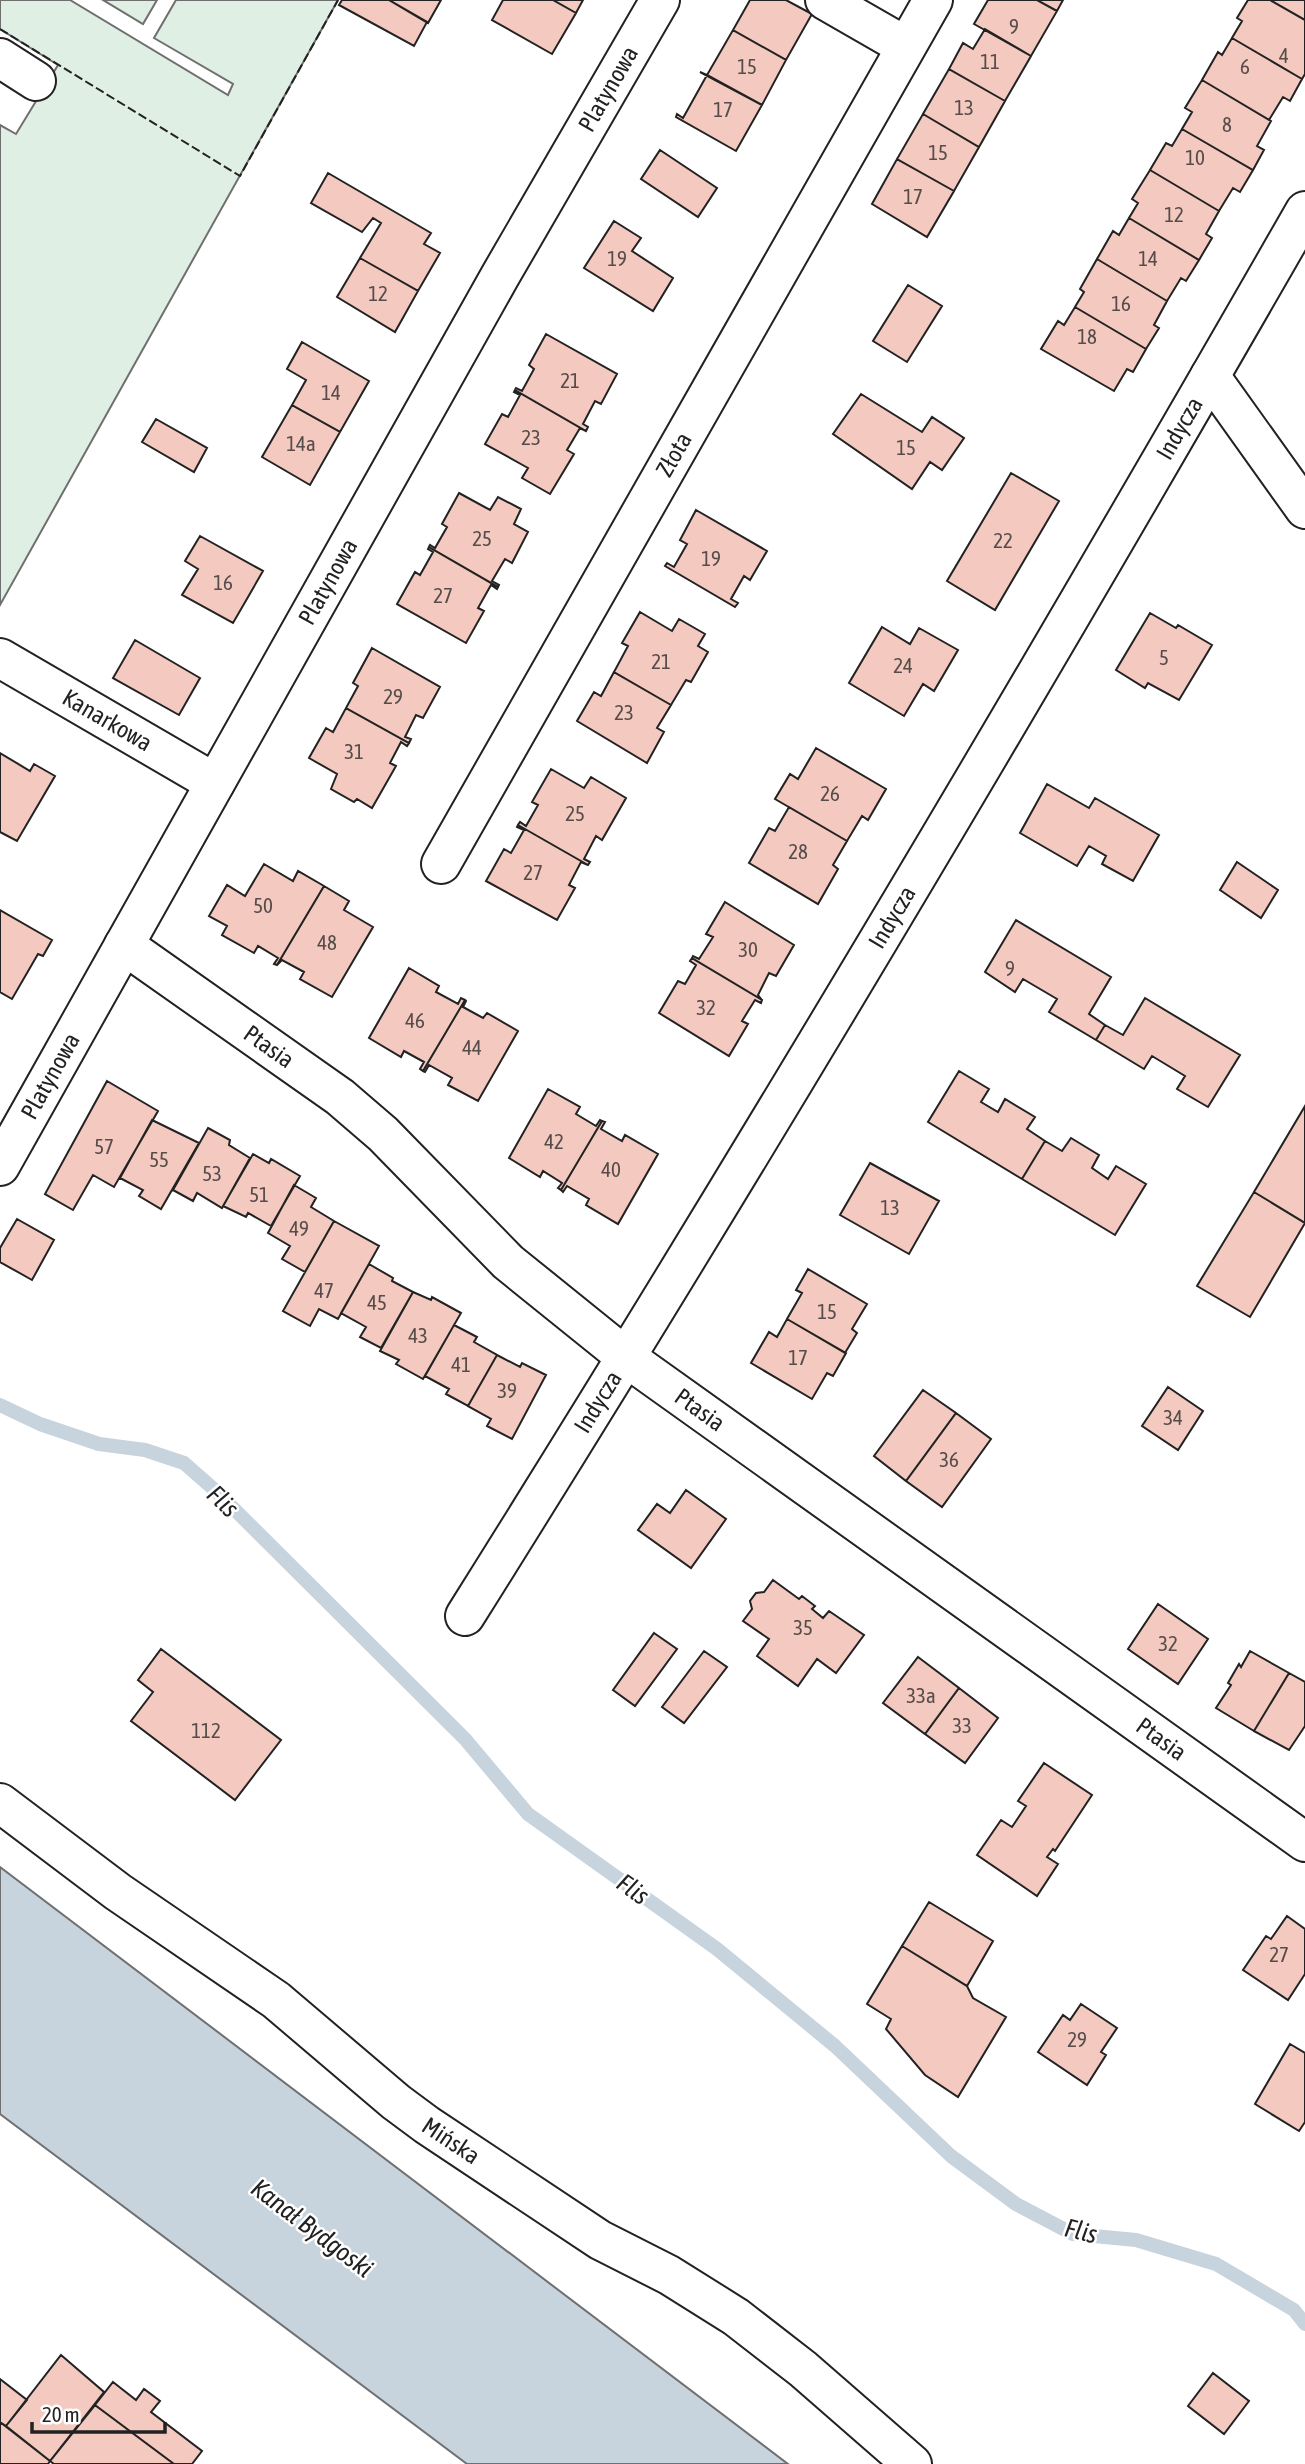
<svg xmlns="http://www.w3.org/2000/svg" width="1305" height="2464" viewBox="0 0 1305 2464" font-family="'Asap Condensed',sans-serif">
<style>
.green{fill:#e0efe3;stroke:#6f6f6f;stroke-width:2}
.water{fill:#c7d3dd;stroke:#6f6f6f;stroke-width:2}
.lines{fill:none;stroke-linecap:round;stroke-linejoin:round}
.stream{stroke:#c7d3dd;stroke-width:14}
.building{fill:#f3c9c0;stroke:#222;stroke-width:2}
.street-casing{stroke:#222;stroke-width:42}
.street{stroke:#fff;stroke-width:38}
.fence{stroke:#222;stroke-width:2;stroke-dasharray:9 3.5;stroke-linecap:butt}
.labels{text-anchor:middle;stroke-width:5;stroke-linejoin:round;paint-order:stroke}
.number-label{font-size:21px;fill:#564c4a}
.street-label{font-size:24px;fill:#222;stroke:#fff}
.water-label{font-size:26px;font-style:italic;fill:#222;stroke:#fff}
</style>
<rect width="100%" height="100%" fill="#fff"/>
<path class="green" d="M0,0H70L228,95L233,84L154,38L176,0H338L0,605V125L16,134L58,65L0,29Z
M103,0H157L143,24Z"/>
<path class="water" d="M0,1867L788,2464H467L0,2114Z"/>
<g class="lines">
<path class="stream" d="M0,1405L40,1424L99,1444L145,1450L184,1463L217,1492L465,1739L528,1814L717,1949L835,2046L951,2156L1016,2204L1073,2234L1136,2240L1216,2264L1294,2310L1305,2324"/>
</g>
<path class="building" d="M342,0H389L427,22L414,46L339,5Z
M389,0H441L428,23Z
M503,0H553L576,13L552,54L492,20Z
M553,0H583L576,13Z
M750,0H786L812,14L786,60L733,30Z
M988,0H1037L1057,11L1031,56L974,24Z
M1037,0H1063L1057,11Z
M1248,0H1270L1305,20V74L1302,79L1232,38L1242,21L1237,18Z
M1270,0H1305V20Z
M985,29L1031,56L1005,101L949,69L963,43L973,49Z
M733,30L786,60L762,105L707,75Z
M1232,38L1302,79L1290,101L1283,97L1269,120L1202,80L1218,52L1222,55Z
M949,69L1005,101L979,147L923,114Z
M700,72L762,105L736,151L676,117L677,114L683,118L707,75Z
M1202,80L1271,121L1257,146L1264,150L1253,170L1182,129L1192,112L1185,108Z
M923,114L979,147L954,191L897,159Z
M1182,129L1253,170L1240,192L1233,188L1219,211L1150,170L1166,143L1172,146Z
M660,150L717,188L698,217L641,179Z
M897,159L954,191L927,237L872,204Z
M1150,170L1219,211L1206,234L1212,238L1199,260L1129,218L1138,203L1132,199Z
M328,173L431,233L424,244L440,253L418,291L360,258L381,223L373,218L362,232L311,203Z
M1129,218L1199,260L1186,281L1181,278L1167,301L1097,259L1113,231L1119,235Z
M614,221L641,238L632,251L673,278L653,311L584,268Z
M360,258L418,291L395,332L337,297Z
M1097,259L1167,301L1154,325L1159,328L1146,349L1075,307L1084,292L1080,289Z
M908,285L942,306L907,362L873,341Z
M1075,307L1146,349L1133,372L1127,369L1114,391L1041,349L1058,321L1064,325Z
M546,334L617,374L601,404L595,401L583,424L588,427L586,431L515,390L516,388L522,391L534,369L529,365Z
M302,342L369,381L340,432L292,405L306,380L287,369Z
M515,390L586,431L580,428L567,450L574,454L550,494L522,478L528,468L485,444L502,414L508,417L520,395L514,392Z
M861,394L922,432L932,417L964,438L942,470L930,462L912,489L833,434Z
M292,405L340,432L310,485L262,457Z
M156,419L207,448L194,472L142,442Z
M1011,473L1059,501L995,610L947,581Z
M459,493L490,510L498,497L521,509L514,524L528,532L512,563L505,559L492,581L499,585L498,587L429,547L430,545L435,548L447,527L442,524Z
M696,510L767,551L750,580L744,576L731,599L738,603L735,607L665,566L667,563L674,567L687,544L680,540Z
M200,536L263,571L233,623L182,595L198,569L185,561Z
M429,547L498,587L497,589L491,585L478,608L484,611L466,643L397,604L415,572L420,575L433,552L428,549Z
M640,612L672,631L679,619L705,634L698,646L708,652L691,682L686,680L671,705L614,672L628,646L622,643Z
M1150,613L1176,628L1178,625L1212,645L1179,700L1148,683L1145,688L1116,670Z
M882,627L910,644L919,628L958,650L934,691L923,684L904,716L849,683Z
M135,640L200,678L179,715L113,678Z
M372,648L440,687L423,718L416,715L405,737L411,739L409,743L346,708L358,686L353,683Z
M614,672L671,705L657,728L664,732L647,763L577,721L594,692L601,696Z
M346,708L409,743L407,746L401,742L390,763L396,766L372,808L357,799L354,802L331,789L337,774L309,758L326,728L333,732Z
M816,748L886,789L868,820L862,816L847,841L775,799L790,774L798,779Z
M0,753L30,771L34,764L55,776L17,841L0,832Z
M551,769L584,788L591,777L626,798L602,840L596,836L584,859L590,862L588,865L518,825L520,822L526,826L538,805L532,802Z
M1047,784L1089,808L1095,798L1159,835L1133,881L1102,864L1106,856L1089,846L1077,866L1020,833Z
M789,807L847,841L833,865L838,869L818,904L749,863L769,828L775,831Z
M518,825L588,865L581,862L569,885L575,888L557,920L486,881L504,849L511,853L524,830L517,827Z
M1237,862L1278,890L1261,918L1220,890Z
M264,864L293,881L298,871L324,886L277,965L274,964L278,958L258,946L254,953L222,935L227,926L209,916L227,885L245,896Z
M324,886L349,901L344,910L373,927L332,997L300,979L304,972L282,960L277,965Z
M725,902L794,945L776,976L769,973L758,995L762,1000L692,958L693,956L699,959L713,937L706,934Z
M0,910L52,940L43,956L38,954L12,999L0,992Z
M1016,920L1111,977L1089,1014L1105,1025L1096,1040L1049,1012L1057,999L1023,979L1015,992L985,972Z
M692,958L762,1000L761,1003L755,1000L742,1021L748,1024L729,1056L659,1013L678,981L685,984L696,965L690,961Z
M409,968L439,986L436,992L458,1004L461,998L465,1000L423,1071L420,1069L424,1062L404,1051L401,1057L369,1038Z
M1145,998L1240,1055L1208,1107L1177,1089L1185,1076L1152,1056L1144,1069L1096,1040L1105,1025L1123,1035Z
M465,1000L466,1001L463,1007L483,1018L487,1013L518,1031L478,1101L448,1085L452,1078L429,1065L425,1072L423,1071Z
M959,1071L989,1089L981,1102L998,1112L1005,1099L1035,1117L1027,1129L1045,1141L1022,1179L928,1122Z
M107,1081L158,1111L114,1187L93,1175L73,1210L45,1194Z
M548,1089L580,1107L576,1114L596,1126L600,1120L602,1121L561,1190L558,1188L562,1183L543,1171L540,1177L509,1158Z
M1305,1106V1223L1254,1192Z
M152,1120L199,1143L161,1209L139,1196L143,1190L120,1178Z
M602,1121L605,1122L601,1129L622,1141L625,1135L658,1154L618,1224L586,1205L589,1199L567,1186L563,1192L561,1190Z
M208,1128L230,1140L229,1145L250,1158L222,1208L197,1193L193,1201L173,1190Z
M1071,1138L1099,1155L1092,1168L1108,1179L1116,1166L1146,1184L1115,1235L1022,1179L1045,1141L1062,1151Z
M253,1154L269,1163L271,1159L300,1176L271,1226L248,1213L246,1217L223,1206Z
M870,1163L939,1201L909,1254L840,1215Z
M294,1185L316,1198L311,1207L334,1221L305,1272L282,1259L290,1246L268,1233Z
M1254,1192L1305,1223L1250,1317L1197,1286Z
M17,1219L54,1240L32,1280L0,1262V1248Z
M334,1221L379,1246L338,1319L319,1309L310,1326L283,1311Z
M369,1264L393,1278L392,1281L413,1292L381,1348L360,1337L366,1327L341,1313Z
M808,1269L867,1304L852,1329L857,1333L845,1353L787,1319L802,1293L796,1290Z
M413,1292L431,1300L432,1297L461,1313L423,1379L396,1364L399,1360L380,1351Z
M787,1319L846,1353L833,1376L827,1373L812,1399L751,1363L769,1332L777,1337Z
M454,1325L477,1337L474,1342L497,1355L468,1406L446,1394L449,1389L425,1376Z
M497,1355L520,1367L522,1363L546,1375L512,1439L487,1426L491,1419L468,1406Z
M1168,1387L1203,1411L1178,1450L1142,1426Z
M923,1390L956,1413L906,1481L874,1456Z
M956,1413L991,1439L942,1507L906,1481Z
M686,1490L726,1519L691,1568L638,1530L657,1504L670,1513Z
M773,1580L799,1599L802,1596L815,1606L812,1609L823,1618L829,1611L864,1635L836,1673L817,1659L798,1686L757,1656L769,1639L743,1621L752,1609L750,1601L756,1593L764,1592Z
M1158,1604L1208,1639L1178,1684L1128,1649Z
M654,1633L677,1649L635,1706L613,1690Z
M161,1649L281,1740L235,1800L131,1721L153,1692L138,1680Z
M704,1651L727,1667L684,1723L662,1707Z
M1250,1651L1289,1673L1254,1731L1216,1708L1231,1685L1228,1683L1239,1664L1241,1667Z
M918,1657L959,1688L925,1734L883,1703Z
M1289,1673L1305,1682V1726L1289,1750L1254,1731Z
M959,1688L998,1718L965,1763L925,1734Z
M1044,1763L1092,1795L1055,1851L1053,1849L1047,1857L1058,1864L1037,1896L977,1855L1001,1820L1012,1827L1026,1806L1018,1801Z
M929,1902L993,1941L967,1986L902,1946Z
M1287,1916L1305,1929V1974L1288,2000L1243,1970L1266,1936L1271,1939Z
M902,1946L967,1986L973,1998L1006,2017L958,2097L925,2075L886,2029L891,2019L867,2004Z
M1081,2004L1117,2028L1101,2052L1106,2055L1087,2085L1038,2052L1063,2015L1070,2020Z
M1290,2044L1305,2053V2122L1299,2131L1255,2104Z
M61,2355L104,2392L50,2461L6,2426Z
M1213,2373L1249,2401L1224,2434L1188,2406Z
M0,2379L27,2400L6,2426L0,2422Z
M113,2382L136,2400L144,2389L160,2401L151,2412L202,2451L192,2464H174L95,2405Z
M95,2405L174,2464H54L50,2461Z
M0,2422L50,2461L48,2464H0Z"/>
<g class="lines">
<defs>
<g id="street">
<path d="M825,0L905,46"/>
<path d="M0,58L36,81"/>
<path d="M1210,376L1305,509"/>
<path id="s1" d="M0,658L215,783"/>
<path id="s2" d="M441,864L933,0"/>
<path id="s3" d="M124,945L340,1097L383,1134L508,1262L627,1358L1305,1842"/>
<path id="s4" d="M0,1166L500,276L660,0"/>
<path id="s5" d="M465,1616C755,1154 1034,684 1305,211"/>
<path id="s6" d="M0,1803L118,1892L276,2000L396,2102L427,2125L600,2240L669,2275L736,2317L803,2369L912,2464"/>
</g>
</defs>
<use href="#street" class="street-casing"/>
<use href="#street" class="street"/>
<path class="fence" d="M0,29L240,176L338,0"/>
</g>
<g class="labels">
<g class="number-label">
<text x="1014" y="34">9</text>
<text x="1284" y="63">4</text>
<text x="990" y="69">11</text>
<text x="747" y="74">15</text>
<text x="1245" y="74">6</text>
<text x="964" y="115">13</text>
<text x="723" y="117">17</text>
<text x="1227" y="132">8</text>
<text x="938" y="160">15</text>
<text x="1195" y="165">10</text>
<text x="913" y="204">17</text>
<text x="1174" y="222">12</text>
<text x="617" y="266">19</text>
<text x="1148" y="266">14</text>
<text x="378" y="301">12</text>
<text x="1121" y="311">16</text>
<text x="1087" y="344">18</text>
<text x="570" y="388">21</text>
<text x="331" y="400">14</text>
<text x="531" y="445">23</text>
<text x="301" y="451">14a</text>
<text x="906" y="455">15</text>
<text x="482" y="546">25</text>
<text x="1003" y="548">22</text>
<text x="711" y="566">19</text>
<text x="223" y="590">16</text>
<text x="443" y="603">27</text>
<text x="1164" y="665">5</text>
<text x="661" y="669">21</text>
<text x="903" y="673">24</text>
<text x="393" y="704">29</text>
<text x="624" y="720">23</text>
<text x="354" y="759">31</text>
<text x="830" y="801">26</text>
<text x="575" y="821">25</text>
<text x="798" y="859">28</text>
<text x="533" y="880">27</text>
<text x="263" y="913">50</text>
<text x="327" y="950">48</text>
<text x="748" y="957">30</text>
<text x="1010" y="976">9</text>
<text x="706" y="1015">32</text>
<text x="415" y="1028">46</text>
<text x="472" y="1055">44</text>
<text x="554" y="1149">42</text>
<text x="104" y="1154">57</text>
<text x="159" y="1167">55</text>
<text x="611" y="1177">40</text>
<text x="212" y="1181">53</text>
<text x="259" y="1202">51</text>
<text x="890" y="1215">13</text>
<text x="299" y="1236">49</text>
<text x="324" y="1298">47</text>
<text x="377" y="1310">45</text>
<text x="827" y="1319">15</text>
<text x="418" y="1343">43</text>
<text x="798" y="1365">17</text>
<text x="461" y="1372">41</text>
<text x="507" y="1398">39</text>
<text x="1173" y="1425">34</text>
<text x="949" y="1467">36</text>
<text x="803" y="1635">35</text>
<text x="1168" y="1651">32</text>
<text x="921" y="1703">33a</text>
<text x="962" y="1733">33</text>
<text x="206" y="1738">112</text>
<text x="1279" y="1962">27</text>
<text x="1077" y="2047">29</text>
</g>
<g class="street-label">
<text dy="8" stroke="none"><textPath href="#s4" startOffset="1237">Platynowa</textPath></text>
<text dy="8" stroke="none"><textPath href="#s5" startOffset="1386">Indycza</textPath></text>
<text dy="8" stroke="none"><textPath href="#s2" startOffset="471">Złota</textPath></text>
<text dy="8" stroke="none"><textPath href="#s4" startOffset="670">Platynowa</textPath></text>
<text dy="8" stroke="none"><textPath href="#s1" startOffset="124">Kanarkowa</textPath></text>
<text dy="8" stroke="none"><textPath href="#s5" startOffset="819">Indycza</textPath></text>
<text dy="8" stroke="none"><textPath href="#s3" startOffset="177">Ptasia</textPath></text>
<text dy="8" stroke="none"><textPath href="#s4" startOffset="103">Platynowa</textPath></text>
<text dy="8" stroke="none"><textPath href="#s5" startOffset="252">Indycza</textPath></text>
<text dy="8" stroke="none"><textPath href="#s3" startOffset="742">Ptasia</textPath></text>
<text dy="8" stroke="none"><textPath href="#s3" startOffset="1309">Ptasia</textPath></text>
<text dy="8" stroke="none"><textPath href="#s6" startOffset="564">Mińska</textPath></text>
</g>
<g class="water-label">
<text transform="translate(223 1501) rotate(44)" y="9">Flis</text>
<text transform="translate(633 1889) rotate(36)" y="9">Flis</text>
<text transform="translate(312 2228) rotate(37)" y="9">Kanał Bydgoski</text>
<text transform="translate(1081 2231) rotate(14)" y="9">Flis</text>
</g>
</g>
<path d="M32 2422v10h133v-10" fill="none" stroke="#222222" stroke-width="3.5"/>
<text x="42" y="2422" font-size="21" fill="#222222" stroke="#ffffff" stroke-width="5" paint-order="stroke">20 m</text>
</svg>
